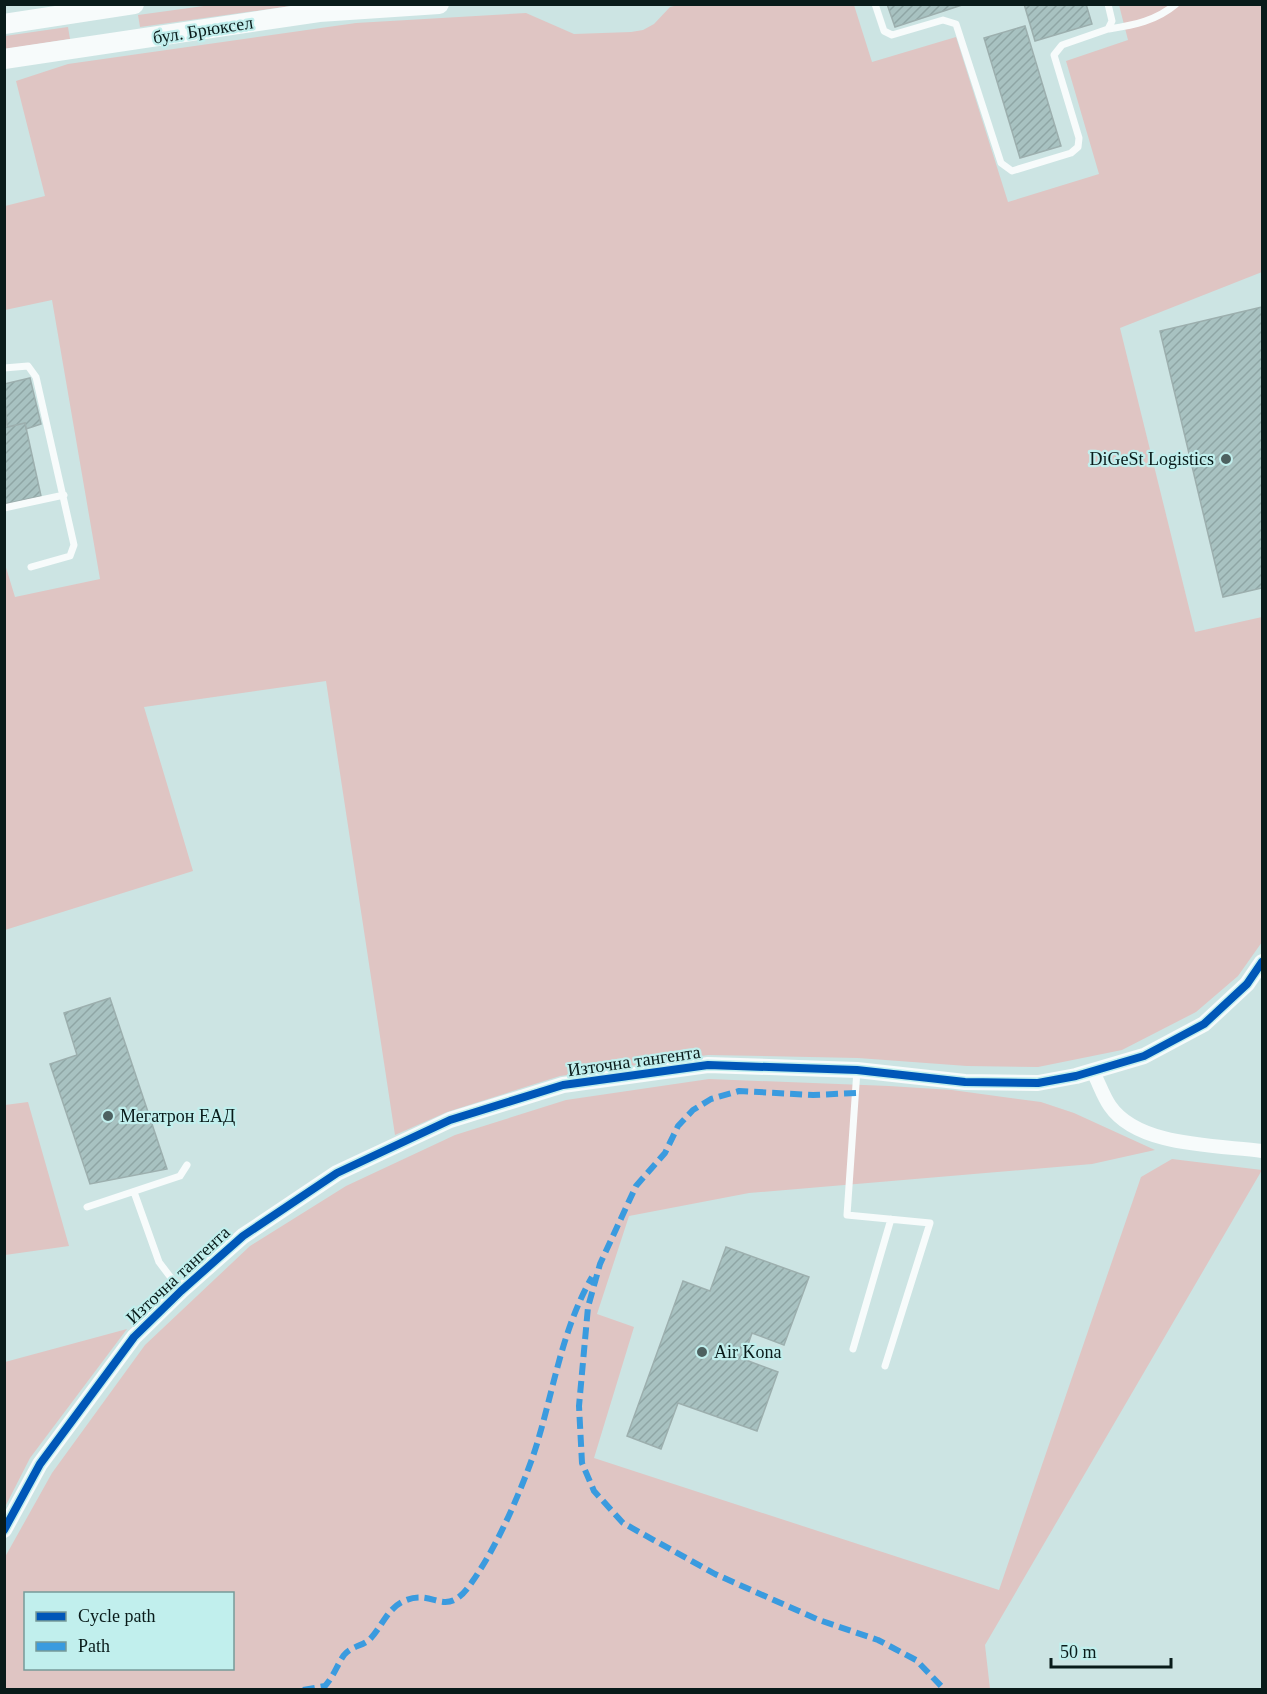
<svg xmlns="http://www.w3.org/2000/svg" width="1267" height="1694" viewBox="0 0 1267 1694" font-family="Georgia,serif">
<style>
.green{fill:#dfc5c3;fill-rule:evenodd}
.building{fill:url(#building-hatch);stroke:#9cafae;stroke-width:1.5}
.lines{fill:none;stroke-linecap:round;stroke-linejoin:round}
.service{stroke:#f7fbfb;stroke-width:7}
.minor{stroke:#f7fbfb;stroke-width:14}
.tertiary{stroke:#f7fbfb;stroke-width:16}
.secondary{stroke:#f7fbfb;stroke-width:20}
.quiet{stroke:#3a9bdf;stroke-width:6;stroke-dasharray:12 6;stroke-linecap:butt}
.cycleway-casing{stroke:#c1efed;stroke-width:11}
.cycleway{stroke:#0057b8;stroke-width:8}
.poi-dot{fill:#4d6160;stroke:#c1efed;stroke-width:2}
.labels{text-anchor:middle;stroke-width:4.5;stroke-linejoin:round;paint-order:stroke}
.street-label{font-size:18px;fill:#091b1a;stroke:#c1efed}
.poi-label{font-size:18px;fill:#091b1a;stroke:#c1efed;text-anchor:start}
</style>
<defs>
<pattern id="building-hatch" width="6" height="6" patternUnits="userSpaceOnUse" patternTransform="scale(1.5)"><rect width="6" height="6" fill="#a8c2c1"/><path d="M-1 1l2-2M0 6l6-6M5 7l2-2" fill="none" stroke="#8fa6a5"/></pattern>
</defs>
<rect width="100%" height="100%" fill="#cce4e3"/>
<path class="green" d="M211,5V4L298,5L140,27L138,15Z
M678,5H854L872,62L956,37L1008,202L1099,174L1066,61L1128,40L1119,5H1262V272L1120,328L1195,632L1262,617V942L1238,976L1196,1012L1122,1050L1038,1067L967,1066L858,1058L708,1055L560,1076L447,1112L395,1135L326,681L144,707L193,871L5,930L4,561L15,597L100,579L52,300L5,310V206L45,196L16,81L68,64L356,23L526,13L574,34L631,32L643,30L654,24L670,7Z
M68,27L70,39L5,49V36Z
M709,1079L889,1086L952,1090L1041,1102L1074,1113L1155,1150L1092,1164L749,1193L629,1216L597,1314L634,1327L594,1458L999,1590L1141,1177L1172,1159L1262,1170L985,1645L990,1689L5,1690V1557L52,1473L145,1345L250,1246L346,1186L455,1135L566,1100ZM26,1594H232V1668H26Z
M28,1102L69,1246L5,1255V1105Z
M127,1329L30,1458L5,1507V1362Z"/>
<path class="building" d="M887,4H965L895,27Z
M1024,4H1086L1092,24L1035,41Z
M1025,26L1061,146L1020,158L984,38Z
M1262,307V588L1223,597L1160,331Z
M30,378L41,424L26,429L25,423L7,427L4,384Z
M25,423L41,496L4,504V428Z
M110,998L167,1169L90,1184L50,1064L77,1055L64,1013Z
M726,1247L809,1277L784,1345L752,1333L743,1359L778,1372L757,1431L678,1403L661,1449L627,1436L683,1281L710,1291Z"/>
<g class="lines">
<path class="service" d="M875,4L884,31L892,35L943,20L956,24L1001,163L1012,171L1071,153L1078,147L1079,138L1054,55L1062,45L1108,29L1112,21L1108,4
M1109,29C1134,25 1156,21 1176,4
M4,368L28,366L36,377L74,545L70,556L31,567
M4,508L64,495
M857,1070L847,1215L930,1223L885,1366
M134,1192L159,1262L181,1291
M87,1207L180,1176L187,1165
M853,1349L891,1219"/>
<path class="minor" d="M1093,1072C1099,1083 1103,1096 1110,1106C1138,1147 1217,1145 1262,1151"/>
<path class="tertiary" d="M4,1530L40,1464L134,1337L181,1291L243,1236L337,1173L450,1120L563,1085L708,1065L857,1070L965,1082L1038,1083L1076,1076L1144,1056L1204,1024L1247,984L1262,962"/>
<path class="secondary" d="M4,24L134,4
M4,59L319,12L439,4"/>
<path class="quiet" d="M856,1093L813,1095L739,1091L711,1099L693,1110L678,1126L665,1153L636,1186L600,1264L588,1307L579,1406L582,1463L594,1491L623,1523L715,1574L819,1620L878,1640L916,1660L945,1690
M303,1690L325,1686C334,1676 337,1665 344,1655C351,1646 364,1646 371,1638C382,1626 388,1608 404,1601C435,1587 445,1622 472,1582C497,1546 517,1500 532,1459C553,1398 559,1335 592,1277"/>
<defs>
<path id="cycleway" d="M4,1530L40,1464L134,1337L181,1291L243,1236L337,1173L450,1120L563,1085L708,1065L857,1070L965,1082L1038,1083L1076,1076L1144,1056L1204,1024L1247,984L1262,962"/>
</defs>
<use href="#cycleway" class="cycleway-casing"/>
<use href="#cycleway" class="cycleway"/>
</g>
<g class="poi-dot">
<circle cx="1226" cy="459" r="6"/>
<circle cx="108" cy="1116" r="6"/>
<circle cx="702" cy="1352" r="6"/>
</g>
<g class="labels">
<g class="street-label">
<text transform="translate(203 30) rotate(-9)" y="6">бул. Брюксел</text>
<text transform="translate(634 1061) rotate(-8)" y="6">Източна тангента</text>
<text transform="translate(178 1275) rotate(-43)" y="6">Източна тангента</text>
</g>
<g class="poi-label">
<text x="1214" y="465" text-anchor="end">DiGeSt Logistics</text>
<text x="120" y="1122">Мегатрон ЕАД</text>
<text x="714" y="1358">Air Kona</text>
</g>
</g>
<rect width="1267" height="1694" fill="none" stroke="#091b1a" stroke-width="12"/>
<rect x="24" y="1592" width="210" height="78" fill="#c1efed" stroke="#779a99" stroke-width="1.5"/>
<rect x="36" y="1612" width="30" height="9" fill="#0057b8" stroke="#779a99" stroke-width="1.5"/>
<text x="78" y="1622" font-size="18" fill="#091b1a">Cycle path</text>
<rect x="36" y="1642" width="30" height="9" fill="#3a9bdf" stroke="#779a99" stroke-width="1.5"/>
<text x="78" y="1652" font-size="18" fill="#091b1a">Path</text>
<path d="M1051 1658v9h120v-9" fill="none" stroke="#091b1a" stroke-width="3"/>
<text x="1060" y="1658" font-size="18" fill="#091b1a" stroke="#c1efed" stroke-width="4.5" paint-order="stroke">50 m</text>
</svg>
